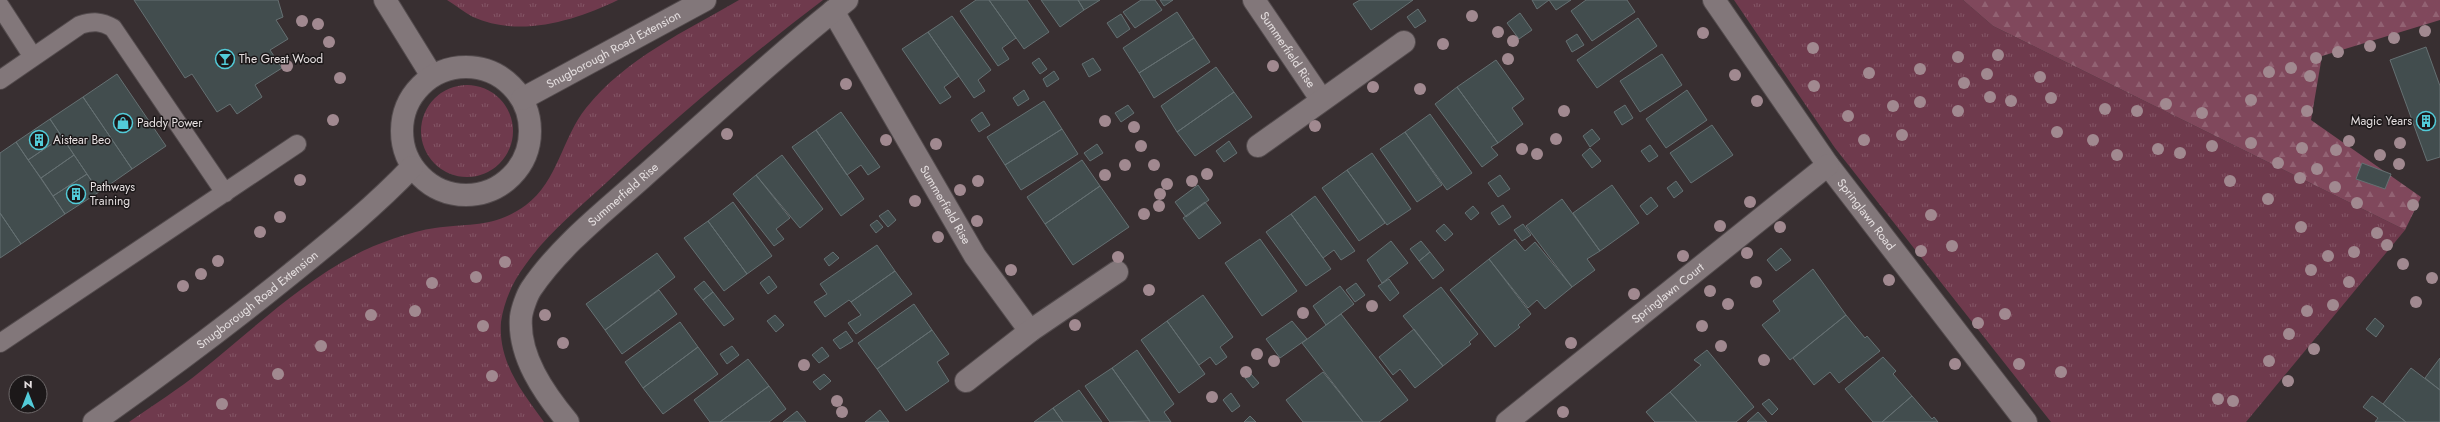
<svg xmlns="http://www.w3.org/2000/svg" width="2440" height="422" viewBox="0 0 2440 422" font-family="Jost,sans-serif">
<style>
.grass{fill:url(#grass-tufts)}
.forest{fill:url(#forest-firs)}
.building{fill:#424d4e;stroke:#657072}
.lines{fill:none;stroke-linecap:round;stroke-linejoin:round}
.service-casing{stroke:#534b4d;stroke-width:20}
.minor-casing{stroke:#534b4d;stroke-width:24}
.secondary-casing{stroke:#534b4d;stroke-width:24}
.service{stroke:#82777a;stroke-width:18}
.minor{stroke:#82777a;stroke-width:22}
.secondary{stroke:#82777a;stroke-width:22}
.tree{fill:#a18990}
.labels{text-anchor:middle;stroke-width:3;stroke-linejoin:round;paint-order:stroke}
.street-label{font-size:12px;fill:#e6e0e1;stroke:#1c1819}
.poi-label{font-size:12px;fill:#e6e0e1;stroke:#1c1819;text-anchor:start}
</style>
<defs>
<pattern id="grass-tufts" width="24" height="20" patternUnits="userSpaceOnUse"><rect width="24" height="20" fill="#6f3a4d"/><path d="M3 7l-1-3M5 7V3M7 7l1-3M15 17l-1-3M17 17v-4M19 17l1-3" fill="none" stroke="#845666"/></pattern>
<pattern id="forest-firs" width="22" height="20" patternUnits="userSpaceOnUse"><rect width="22" height="20" fill="#80485c"/><path d="M5 1l3.5 6h-7zM16 11l3.5 6h-7z" fill="#926273"/></pattern>
</defs>
<rect width="100%" height="100%" fill="#382f31"/>
<path class="grass" d="M447,0H618C574,21 520,38 473,17C464,12 455,5 447,0Z
M739,0H823C748,57 675,118 606,183C578,209 548,233 526,264C513,281 504,301 501,322C498,362 522,392 544,422H129C153,405 179,389 201,371C251,331 298,285 355,255C375,244 412,231 435,228C471,223 495,228 526,205C558,181 562,138 586,108C626,58 686,31 739,0Z
M1734,0H1963L1993,26L2405,230L2246,422H2051L1835,148Z
M421 131a46 46 0 1 1 92 0a46 46 0 1 1-92 0Z"/>
<path class="forest" d="M1963,0H2440V20L2322,56L2311,120L2421,197L2405,230L1993,26Z"/>
<path class="building" d="M134,0H278L283,17L276,20L288,39L270,50L282,68L255,85L262,97L237,114L230,104L217,112L192,74L185,78Z
M976,0H989L1016,38L1002,48L1009,59L998,66L960,11Z
M989,0H1027L1049,32L1024,49Z
M1041,0H1078L1084,10L1060,27Z
M1078,0H1100L1084,10Z
M1141,0H1155L1162,10L1135,28L1123,12Z
M1160,0H1173L1164,6Z
M1360,0H1413L1371,30L1353,4Z
M1532,0H1571L1556,10L1549,0L1537,9Z
M1586,0H1627L1635,12L1592,41L1571,11Z
M1418,9L1426,21L1415,28L1407,17Z
M1177,12L1194,38L1139,73L1123,48Z
M1520,13L1532,30L1519,39L1507,23Z
M1121,14L1130,29L1117,38L1107,23Z
M952,16L991,70L978,80L985,91L974,98L928,32Z
M1638,18L1657,46L1597,88L1577,60Z
M928,32L959,76L944,87L951,97L940,104L902,49Z
M1577,34L1584,45L1572,52L1566,41Z
M1194,38L1210,62L1154,98L1139,73Z
M2426,47L2440,86V157L2427,161L2390,60Z
M1662,54L1682,85L1640,112L1620,81Z
M1039,58L1047,69L1040,74L1032,63Z
M1093,58L1101,70L1089,77L1082,64Z
M1496,60L1524,99L1512,108L1523,124L1498,143L1457,87Z
M1216,67L1234,92L1177,132L1161,106Z
M1054,71L1059,79L1047,87L1043,79Z
M117,74L166,146L132,169L83,97Z
M1457,87L1498,143L1491,147L1498,155L1482,167L1435,104Z
M1024,90L1029,99L1018,106L1013,98Z
M1687,90L1707,120L1666,148L1646,119Z
M1234,92L1252,117L1195,156L1177,132Z
M83,97L132,169L99,192L50,119Z
M1044,101L1062,129L1005,165L987,137Z
M1128,105L1134,113L1121,122L1115,113Z
M1625,105L1633,118L1622,125L1614,112Z
M841,112L880,167L868,175L861,165L847,175L816,130Z
M982,112L990,125L979,132L971,120Z
M1430,114L1472,173L1447,190L1405,132Z
M50,119L62,137L28,160L16,142Z
M1712,125L1733,155L1691,183L1670,153Z
M1062,129L1078,154L1021,190L1005,165Z
M1592,129L1600,139L1590,147L1583,136Z
M816,130L864,199L841,216L792,147Z
M1405,132L1442,185L1417,202L1380,149Z
M62,137L74,155L41,178L28,160Z
M1229,141L1237,153L1224,162L1216,151Z
M16,142L65,214L21,244L0,213V153Z
M1097,144L1103,153L1090,161L1084,153Z
M1650,145L1658,156L1649,162L1641,151Z
M1590,148L1601,161L1592,168L1582,155Z
M1372,153L1411,209L1387,225L1347,170Z
M74,155L87,174L53,196L41,178Z
M782,155L823,209L800,228L756,175Z
M1082,160L1100,186L1045,224L1027,197Z
M2362,163L2391,174L2385,189L2356,179Z
M1347,170L1385,223L1359,241L1322,188Z
M87,174L99,192L65,214L53,196Z
M756,175L790,218L776,229L784,239L774,246L733,194Z
M1500,175L1510,189L1498,197L1488,183Z
M1676,181L1683,191L1674,198L1667,188Z
M1198,185L1209,200L1186,217L1175,202Z
M1612,185L1639,223L1600,251L1573,213Z
M1100,186L1129,227L1073,265L1045,224Z
M1315,196L1355,251L1341,260L1334,250L1323,258L1291,214Z
M1651,197L1658,206L1647,215L1640,206Z
M1562,199L1600,251L1587,259L1595,270L1572,287L1526,226Z
M733,202L772,256L747,274L708,221Z
M1205,202L1221,223L1199,239L1183,218Z
M1503,205L1511,217L1499,225L1491,213Z
M1473,206L1479,213L1471,220L1465,213Z
M888,210L896,220L888,227L879,216Z
M0,213L21,244L0,258Z
M1291,214L1331,269L1306,286L1266,232Z
M877,220L883,227L876,233L870,225Z
M708,221L747,274L724,291L684,238Z
M1444,224L1453,234L1445,241L1436,231Z
M1523,224L1531,235L1522,241L1514,230Z
M1260,239L1297,291L1262,316L1225,263Z
M1515,239L1525,251L1535,242L1572,287L1545,309L1537,300L1528,308L1489,259Z
M1391,241L1408,263L1382,283L1367,260Z
M1421,241L1430,252L1419,261L1410,249Z
M877,245L895,271L851,302L849,300L825,317L814,302L827,294L820,284Z
M1781,248L1791,260L1776,271L1767,260Z
M833,252L839,258L829,266L824,259Z
M1430,252L1444,270L1433,279L1419,261Z
M657,253L675,277L605,330L586,304Z
M1489,259L1531,314L1518,325L1520,327L1495,347L1450,290Z
M1813,269L1846,315L1790,360L1762,325L1780,311L1773,301Z
M895,271L912,294L856,334L848,323L861,315L851,302Z
M769,276L777,287L768,294L760,283Z
M1389,279L1399,293L1390,301L1378,286Z
M704,281L713,292L703,300L694,289Z
M1356,283L1365,295L1355,302L1346,290Z
M1340,286L1354,304L1326,325L1313,306Z
M1441,287L1478,334L1469,342L1471,344L1443,366L1403,316Z
M659,290L677,314L622,354L605,330Z
M713,292L734,319L724,326L703,300Z
M1203,295L1233,337L1220,347L1227,357L1216,365L1210,357L1199,365L1167,321Z
M914,304L932,330L877,369L858,343Z
M1341,314L1408,400L1379,422H1363L1302,343Z
M775,315L784,325L776,332L767,321Z
M1846,315L1865,338L1867,336L1880,351L1839,383L1830,372L1814,385L1793,358Z
M2375,318L2384,326L2376,337L2366,329Z
M1167,321L1205,374L1179,393L1141,340Z
M1292,321L1307,339L1280,358L1266,339Z
M680,322L698,347L643,388L625,362Z
M1414,329L1443,366L1415,388L1400,369L1393,375L1379,357Z
M932,330L949,354L937,362L949,381L906,411L877,369Z
M846,331L853,341L840,349L833,340Z
M732,346L739,355L727,364L720,354Z
M698,347L718,374L663,414L643,388Z
M822,347L829,356L819,363L812,355Z
M1137,350L1174,404L1164,412L1171,422H1150L1112,368Z
M1707,350L1754,407L1736,422H1697L1670,392L1701,365L1694,360Z
M1883,357L1896,371L1893,374L1912,396L1882,422H1873L1845,389Z
M2440,358V390L2425,378Z
M748,359L769,386L720,422H710L694,400Z
M1112,368L1150,421L1110,422L1085,386Z
M2411,368L2440,390V422H2406L2383,404Z
M1323,372L1363,422H1303L1286,400Z
M824,374L831,381L820,390L813,382Z
M1251,374L1259,383L1253,388L1245,378Z
M769,386L786,409L769,422H720Z
M1079,390L1102,422H1063L1053,408Z
M1670,392L1697,422H1655L1646,412Z
M1231,393L1240,406L1232,412L1223,400Z
M1912,396L1932,419L1934,417L1938,422H1882Z
M2372,396L2383,404L2406,422H2375L2378,418L2363,407Z
M1769,399L1778,409L1772,415L1762,404Z
M1053,408L1063,422H1034Z
M880,410L889,422H865Z
M797,411L806,422H783Z
M1758,412L1767,422H1747Z
M1250,416L1256,422H1244Z"/>
<g class="lines">
<defs>
<path id="service" d="M0,6L33,57
M0,80L80,25C93,21 101,21 113,28L225,193
M0,343L297,144"/>
<g id="minor">
<path d="M385,0L432,76"/>
<path id="s1" d="M1254,0L1321,99"/>
<path id="s2" d="M1714,0L1828,165L2026,422"/>
<path id="s3" d="M833,11L975,256L1030,331"/>
<path d="M1258,146L1404,42"/>
<path d="M966,381L1030,331L1117,272"/>
<path id="s4" d="M568,422C544,393 518,356 521,317C522,309 527,295 531,289C559,247 605,211 642,178C710,118 776,56 847,0"/>
<path id="s5" d="M1507,422L1828,165"/>
</g>
<g id="secondary">
<circle cx="466" cy="131" r="64"/>
<path id="s6" d="M522,99L705,0"/>
<path id="s7" d="M94,422C162,374 228,325 292,273C334,239 375,206 412,167"/>
</g>
</defs>
<use href="#service" class="service-casing"/>
<use href="#minor" class="minor-casing"/>
<use href="#secondary" class="secondary-casing"/>
<use href="#service" class="service"/>
<use href="#minor" class="minor"/>
<use href="#secondary" class="secondary"/>
</g>
<g class="tree">
<circle cx="1472" cy="16" r="6"/>
<circle cx="302" cy="21" r="6"/>
<circle cx="318" cy="24" r="6"/>
<circle cx="2425" cy="31" r="6"/>
<circle cx="1498" cy="32" r="6"/>
<circle cx="1703" cy="33" r="6"/>
<circle cx="2394" cy="38" r="6"/>
<circle cx="1513" cy="41" r="6"/>
<circle cx="329" cy="42" r="6"/>
<circle cx="1443" cy="44" r="6"/>
<circle cx="2370" cy="46" r="6"/>
<circle cx="1813" cy="48" r="6"/>
<circle cx="2338" cy="52" r="6"/>
<circle cx="1998" cy="55" r="6"/>
<circle cx="1958" cy="57" r="6"/>
<circle cx="2316" cy="58" r="6"/>
<circle cx="1508" cy="59" r="6"/>
<circle cx="287" cy="66" r="6"/>
<circle cx="1273" cy="66" r="6"/>
<circle cx="2291" cy="68" r="6"/>
<circle cx="1920" cy="69" r="6"/>
<circle cx="2269" cy="72" r="6"/>
<circle cx="1869" cy="73" r="6"/>
<circle cx="1987" cy="74" r="6"/>
<circle cx="1735" cy="75" r="6"/>
<circle cx="2310" cy="76" r="6"/>
<circle cx="2040" cy="77" r="6"/>
<circle cx="340" cy="78" r="6"/>
<circle cx="1964" cy="83" r="6"/>
<circle cx="846" cy="84" r="6"/>
<circle cx="1814" cy="86" r="6"/>
<circle cx="1373" cy="87" r="6"/>
<circle cx="1420" cy="89" r="6"/>
<circle cx="1990" cy="97" r="6"/>
<circle cx="2051" cy="98" r="6"/>
<circle cx="2251" cy="100" r="6"/>
<circle cx="1757" cy="101" r="6"/>
<circle cx="2011" cy="101" r="6"/>
<circle cx="1920" cy="102" r="6"/>
<circle cx="2166" cy="104" r="6"/>
<circle cx="1893" cy="106" r="6"/>
<circle cx="2105" cy="109" r="6"/>
<circle cx="1564" cy="111" r="6"/>
<circle cx="1958" cy="111" r="6"/>
<circle cx="2137" cy="111" r="6"/>
<circle cx="2307" cy="111" r="6"/>
<circle cx="2202" cy="113" r="6"/>
<circle cx="1848" cy="116" r="6"/>
<circle cx="333" cy="120" r="6"/>
<circle cx="1105" cy="121" r="6"/>
<circle cx="1315" cy="126" r="6"/>
<circle cx="1134" cy="127" r="6"/>
<circle cx="2057" cy="132" r="6"/>
<circle cx="727" cy="134" r="6"/>
<circle cx="1902" cy="135" r="6"/>
<circle cx="1556" cy="139" r="6"/>
<circle cx="886" cy="140" r="6"/>
<circle cx="1864" cy="140" r="6"/>
<circle cx="2093" cy="140" r="6"/>
<circle cx="2349" cy="141" r="6"/>
<circle cx="2251" cy="143" r="6"/>
<circle cx="2400" cy="143" r="6"/>
<circle cx="936" cy="144" r="6"/>
<circle cx="1141" cy="146" r="6"/>
<circle cx="2212" cy="146" r="6"/>
<circle cx="2302" cy="148" r="6"/>
<circle cx="1522" cy="149" r="6"/>
<circle cx="2158" cy="149" r="6"/>
<circle cx="2336" cy="150" r="6"/>
<circle cx="2180" cy="153" r="6"/>
<circle cx="1537" cy="154" r="6"/>
<circle cx="2117" cy="155" r="6"/>
<circle cx="2380" cy="155" r="6"/>
<circle cx="2278" cy="163" r="6"/>
<circle cx="2399" cy="164" r="6"/>
<circle cx="1125" cy="165" r="6"/>
<circle cx="1154" cy="165" r="6"/>
<circle cx="2317" cy="169" r="6"/>
<circle cx="1207" cy="174" r="6"/>
<circle cx="1105" cy="175" r="6"/>
<circle cx="2300" cy="178" r="6"/>
<circle cx="300" cy="180" r="6"/>
<circle cx="978" cy="181" r="6"/>
<circle cx="1192" cy="181" r="6"/>
<circle cx="2230" cy="181" r="6"/>
<circle cx="1167" cy="184" r="6"/>
<circle cx="2335" cy="187" r="6"/>
<circle cx="960" cy="190" r="6"/>
<circle cx="1160" cy="194" r="6"/>
<circle cx="2268" cy="199" r="6"/>
<circle cx="915" cy="201" r="6"/>
<circle cx="1750" cy="202" r="6"/>
<circle cx="2357" cy="203" r="6"/>
<circle cx="2413" cy="205" r="6"/>
<circle cx="1159" cy="206" r="6"/>
<circle cx="1144" cy="214" r="6"/>
<circle cx="1931" cy="215" r="6"/>
<circle cx="280" cy="217" r="6"/>
<circle cx="977" cy="221" r="6"/>
<circle cx="1720" cy="226" r="6"/>
<circle cx="1780" cy="227" r="6"/>
<circle cx="2301" cy="227" r="6"/>
<circle cx="260" cy="232" r="6"/>
<circle cx="2377" cy="233" r="6"/>
<circle cx="938" cy="237" r="6"/>
<circle cx="2387" cy="245" r="6"/>
<circle cx="1952" cy="246" r="6"/>
<circle cx="1921" cy="251" r="6"/>
<circle cx="2354" cy="252" r="6"/>
<circle cx="1747" cy="253" r="6"/>
<circle cx="1683" cy="256" r="6"/>
<circle cx="2328" cy="256" r="6"/>
<circle cx="1118" cy="257" r="6"/>
<circle cx="218" cy="261" r="6"/>
<circle cx="505" cy="262" r="6"/>
<circle cx="2403" cy="264" r="6"/>
<circle cx="1011" cy="270" r="6"/>
<circle cx="2311" cy="270" r="6"/>
<circle cx="201" cy="274" r="6"/>
<circle cx="476" cy="277" r="6"/>
<circle cx="2432" cy="278" r="6"/>
<circle cx="1889" cy="280" r="6"/>
<circle cx="1756" cy="282" r="6"/>
<circle cx="2349" cy="282" r="6"/>
<circle cx="432" cy="283" r="6"/>
<circle cx="183" cy="286" r="6"/>
<circle cx="1149" cy="290" r="6"/>
<circle cx="1710" cy="291" r="6"/>
<circle cx="1634" cy="294" r="6"/>
<circle cx="2416" cy="302" r="6"/>
<circle cx="1728" cy="304" r="6"/>
<circle cx="2333" cy="305" r="6"/>
<circle cx="1372" cy="306" r="6"/>
<circle cx="415" cy="311" r="6"/>
<circle cx="2307" cy="311" r="6"/>
<circle cx="1303" cy="313" r="6"/>
<circle cx="2005" cy="314" r="6"/>
<circle cx="371" cy="315" r="6"/>
<circle cx="545" cy="315" r="6"/>
<circle cx="1978" cy="323" r="6"/>
<circle cx="1075" cy="325" r="6"/>
<circle cx="483" cy="326" r="6"/>
<circle cx="1702" cy="326" r="6"/>
<circle cx="2289" cy="334" r="6"/>
<circle cx="563" cy="343" r="6"/>
<circle cx="1571" cy="343" r="6"/>
<circle cx="321" cy="346" r="6"/>
<circle cx="1721" cy="346" r="6"/>
<circle cx="2314" cy="349" r="6"/>
<circle cx="1257" cy="354" r="6"/>
<circle cx="1764" cy="360" r="6"/>
<circle cx="1274" cy="361" r="6"/>
<circle cx="2269" cy="361" r="6"/>
<circle cx="1955" cy="364" r="6"/>
<circle cx="2019" cy="364" r="6"/>
<circle cx="804" cy="365" r="6"/>
<circle cx="1246" cy="372" r="6"/>
<circle cx="2061" cy="372" r="6"/>
<circle cx="278" cy="374" r="6"/>
<circle cx="492" cy="376" r="6"/>
<circle cx="2288" cy="381" r="6"/>
<circle cx="1212" cy="397" r="6"/>
<circle cx="2218" cy="399" r="6"/>
<circle cx="837" cy="401" r="6"/>
<circle cx="2233" cy="401" r="6"/>
<circle cx="222" cy="404" r="6"/>
<circle cx="842" cy="412" r="6"/>
<circle cx="1563" cy="412" r="6"/>
</g>
<defs>
<symbol id="bar-ring" viewBox="-11 -11 22 22"><circle r="9.5" fill="#1c1819" stroke="#52cbd8" stroke-width="1.5"/><path d="M-6-5H6L.8 .8V4.5H3.5V6h-7V4.5H-.8V.8Z" fill="#52cbd8"/></symbol>
<symbol id="building-ring" viewBox="-11 -11 22 22"><circle r="9.5" fill="#1c1819" stroke="#52cbd8" stroke-width="1.5"/><path d="M-4-6H4V6H1V3H-1V6H-4ZM-2.5-4.3h1.7v1.8h-1.7ZM.8-4.3h1.7v1.8H.8ZM-2.5-1h1.7V.8h-1.7ZM.8-1h1.7V.8H.8Z" fill="#52cbd8"/></symbol>
<symbol id="shop-ring" viewBox="-11 -11 22 22"><circle r="9.5" fill="#1c1819" stroke="#52cbd8" stroke-width="1.5"/><path d="M-5-2.5h2.3a2.7 3.5 0 0 1 5.4 0H5L5.5 6h-11ZM-1.5-2.5h3a1.5 2.3 0 0 0-3 0Z" fill="#52cbd8"/></symbol>
</defs>
<g fill-rule="evenodd">
<use href="#bar-ring" x="214" y="48" width="22" height="22"/>
<use href="#building-ring" x="2415" y="110" width="22" height="22"/>
<use href="#shop-ring" x="112" y="112" width="22" height="22"/>
<use href="#building-ring" x="28" y="129" width="22" height="22"/>
<use href="#building-ring" x="65" y="183" width="22" height="22"/>
</g>
<g class="labels">
<g class="street-label">
<text dy="4" stroke="none"><textPath href="#s1" startOffset="60">Summerfield Rise</textPath></text>
<text dy="4" stroke="none"><textPath href="#s6" startOffset="104">Snugborough Road Extension</textPath></text>
<text dy="4" stroke="none"><textPath href="#s4" startOffset="280">Summerfield Rise</textPath></text>
<text dy="4" stroke="none"><textPath href="#s3" startOffset="224">Summerfield Rise</textPath></text>
<text dy="4" stroke="none"><textPath href="#s2" startOffset="263">Springlawn Road</textPath></text>
<text dy="4" stroke="none"><textPath href="#s5" startOffset="206">Springlawn Court</textPath></text>
<text dy="4" stroke="none"><textPath href="#s7" startOffset="204">Snugborough Road Extension</textPath></text>
</g>
<g class="poi-label">
<text x="239" y="63">The Great Wood</text>
<text x="2412" y="125" text-anchor="end">Magic Years</text>
<text x="137" y="127">Paddy Power</text>
<text x="53" y="144">Aistear Beo</text>
<text x="90" y="191">Pathways<tspan x="90" dy="14">Training</tspan></text>
</g>
</g>
<g transform="translate(28 394)"><circle r="19" fill="#1c1819" stroke="#6d6869"/>
<path d="M0-3L7 15L0 10L-7 15Z" fill="#52cbd8"/>
<text y="-6" font-size="11" font-weight="bold" text-anchor="middle" fill="#e6e0e1">N</text>
</g>
</svg>
